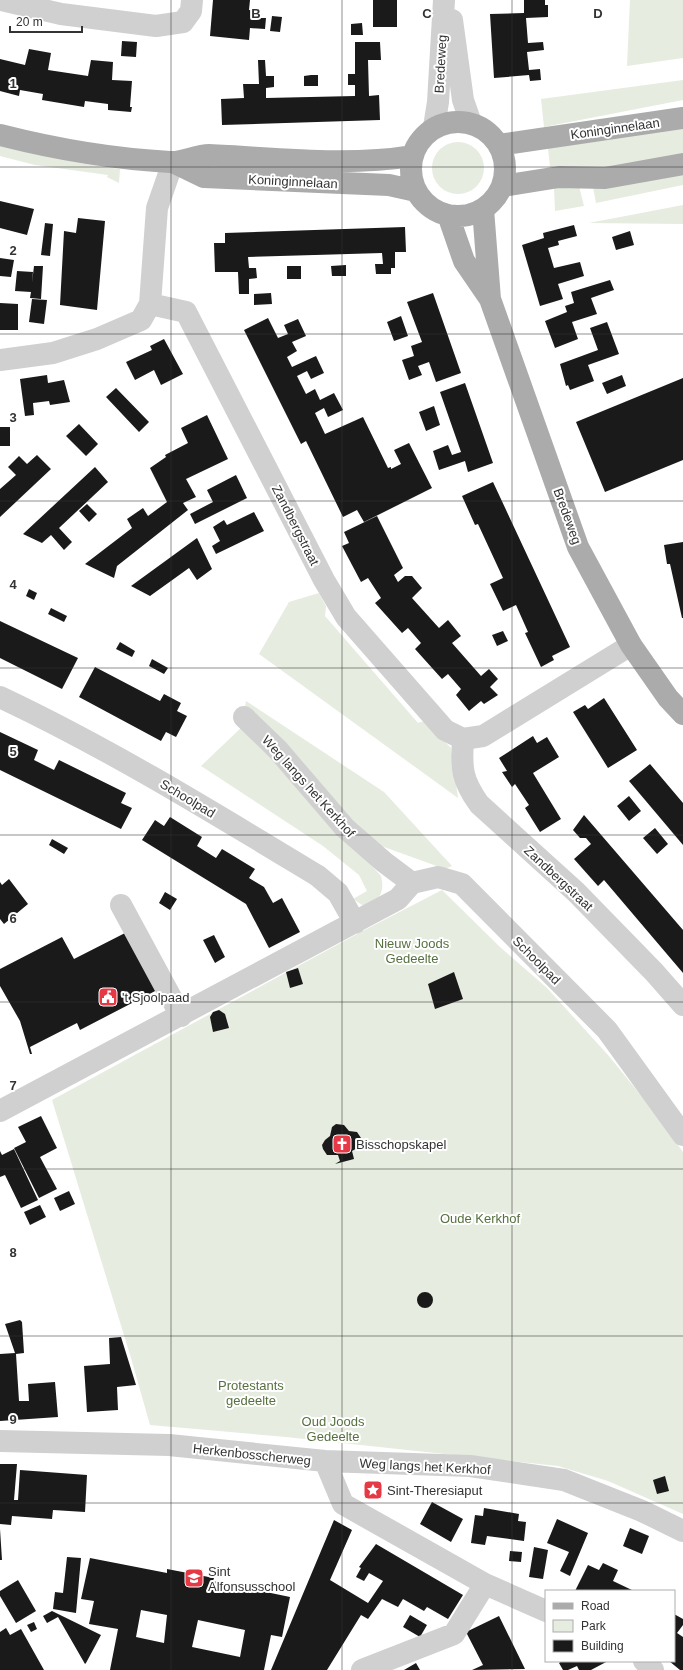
<svg xmlns="http://www.w3.org/2000/svg" width="683" height="1670" viewBox="0 0 683 1670" font-family="Arial,sans-serif">
<style>
.green{fill:#e6ecdf}
.building{fill:#1a1a1a;fill-rule:evenodd}
.lines{fill:none;stroke-linecap:round;stroke-linejoin:round}
.minor{stroke:#d0d0d0;stroke-width:22}
.major{stroke:#ababab;stroke-width:22}
.grid{fill:none;stroke:#333;stroke-width:1;stroke-opacity:0.55}
.labels{text-anchor:middle;stroke-width:4;stroke-linejoin:round;paint-order:stroke}
.street-label{font-size:13px;fill:#333;stroke:#fff}
.park-label{font-size:13px;fill:#56703f;stroke:#fff}
.poi-label{font-size:13px;fill:#333;stroke:#fff;text-anchor:start}
.grid-label{font-size:13px;text-anchor:middle;font-weight:bold;fill:#333;stroke:#fff;stroke-width:4;stroke-linejoin:round;paint-order:stroke}
</style>
<rect width="100%" height="100%" fill="#fff"/>
<path class="green" d="M630,0H683V58L627,66Z
M683,80V100L544,127L541,99Z
M683,126V157L594,171L565,166L550,167L548,148Z
M432 168a26 26 0 1 1 52 0a26 26 0 1 1-52 0Z
M0,146L85,164L120,169L119,183L107,177L108,175L35,165L0,156Z
M683,170V185L596,203L593,187Z
M579,186L584,206L555,211L554,188Z
M683,205V224L589,223Z
M319,593L326,606L325,616L418,723L424,721L451,748L458,798L259,654L289,602Z
M246,701L384,792L452,866L445,869L373,843L244,712Z
M243,726L275,758L381,876C384,889 382,896 372,905H362L353,899L367,891L359,875L323,846L201,766Z
M442,890L500,947L547,988L608,1055L652,1109L683,1152V1514L608,1481L558,1466L286,1437L150,1425L131,1358L52,1100L359,933Z"/>
<path class="building" d="M213,0H250L249,10H259V18H266L265,29L250,28L249,40L210,36Z
M373,0H397V27H373Z
M524,0H545V5H548V17L526,18L528,43L543,42L544,50L527,52L529,70L540,69L541,80L530,81L529,75L494,78L490,14L524,13Z
M272,16L282,17L280,32L270,31Z
M362,23L363,35H351V24Z
M122,41L137,42L136,57L121,56Z
M355,42H380L381,60H368L369,96L379,95L380,120L222,125L221,99L244,98L243,84H259L258,60H265L266,76H274V87L266,88V98L355,96V85H348V74H355Z
M29,49L51,53L48,70L88,76L91,60L113,62L112,80L132,81L130,107H132L131,112L108,110V104L85,101L84,107L42,100L43,94L20,90L19,96L0,91V59L25,65Z
M311,75H318V86H304V76Z
M0,201L34,209L27,235L0,228Z
M78,218L105,221L97,310L60,305L64,231L76,233Z
M45,223L53,224L50,256L41,255Z
M574,225L577,236L558,241L559,245L548,248L554,268L580,262L584,276L558,284L563,299L540,306L522,245L544,238L543,233Z
M405,227L406,252H395V268H391V274H376L375,264H383L382,253L248,257L249,268H256L257,278L249,279V294H239L238,272H215L214,243H225V233Z
M630,231L634,245L616,250L612,237Z
M0,258L14,260L11,277L0,276Z
M346,265V276H332L331,266Z
M34,266H43L41,299L30,298L31,292L15,291L17,271L33,272L32,283Z
M287,266H301V279H287Z
M610,280L614,290L591,298L597,314L572,322L578,339L555,348L545,321L567,312L565,306L574,303L571,292Z
M271,293L272,304L254,305V294Z
M433,293L461,373L436,382L429,362L418,366L422,375L409,380L402,360L414,356L411,346L422,342L407,302Z
M32,299L47,300L44,324L29,322Z
M0,303L18,304V330H0Z
M401,316L408,336L394,341L387,322Z
M268,318L278,338L288,334L284,325L298,319L306,336L292,342L297,351L287,357L292,367L316,356L324,373L311,379L307,371L297,376L306,394L315,389L320,400L334,393L343,410L328,417L324,408L315,413L325,434L363,417L388,468L391,467V469L401,464L394,450L409,443L432,488L364,522L357,510L343,517L306,441L301,444L244,330Z
M607,322L619,354L588,365L594,381L570,390L568,385L566,386L560,364L598,350L590,328Z
M164,339L183,374L161,385L154,370L135,380L126,362L152,350L150,346Z
M47,375L48,383L64,380L70,402L50,405L49,401L33,403L34,415L25,416L20,379Z
M622,375L626,386L607,394L602,383Z
M683,378V460L605,492L576,422Z
M465,383L493,463L468,472L465,461L439,470L433,451L448,445L452,455L461,452L440,392Z
M116,388L149,422L139,432L106,397Z
M434,406L440,425L426,431L419,412Z
M207,415L228,459L186,479L196,497L183,503L188,510L117,566L114,578L85,564L132,528L127,519L143,508L148,516L167,502L150,468L166,457L165,455L188,443L181,428Z
M79,424L98,444L86,456L66,436Z
M0,427H10V446H0Z
M37,455L51,469L0,517V489L16,475L8,467L19,456L27,464Z
M95,467L108,482L59,528L72,542L64,550L51,535L42,543L23,534Z
M236,475L247,498L195,524L190,514L213,502L207,490Z
M493,482L570,647L552,656L554,660L541,667L525,633L528,632L516,605L503,611L490,584L503,578L478,524L475,525L462,496Z
M87,504L97,514L89,522L79,511Z
M254,512L264,531L216,554L212,546L220,541L213,527L224,520L227,525Z
M377,516L403,568L394,575L398,582L405,576H412L422,588L412,598L439,628L448,620L461,636L452,643L481,676L489,669L498,679L490,687L498,695L484,704L481,701L469,711L456,695L461,689L448,674L442,679L415,649L421,643L408,628L402,633L375,603L381,598L368,578L361,582L342,546L349,543L344,532Z
M197,538L212,569L197,580L189,568L150,596L131,586Z
M683,542V618H682L670,564H667L664,545Z
M29,589L37,593L34,600L26,596Z
M51,608L67,616L64,622L48,614Z
M0,621L78,658L62,689L0,658Z
M503,631L508,641L497,646L492,635Z
M120,642L135,651L132,657L116,649Z
M152,659L168,668L164,674L149,666Z
M95,667L160,701L164,694L181,703L177,711L187,716L176,737L166,732L161,741L79,697Z
M604,698L637,750L608,768L573,712L585,705L588,709Z
M0,732L38,750L34,760L54,770L59,760L126,793L121,803L132,808L121,829L0,770Z
M533,736L537,743L547,737L559,757L533,773L561,819L540,832L525,808L529,805L515,784L512,787L502,772L507,771L499,758Z
M650,764L683,803V845L629,781Z
M629,796L641,811L629,821L617,806Z
M584,815L683,930V973L604,880L598,886L574,859L591,844L586,838H580L573,830Z
M170,817L202,837L197,846L216,858L222,849L255,869L249,878L264,887L273,903L282,898L300,932L269,948L246,904L142,840L155,820L164,826Z
M655,828L668,844L657,854L643,838Z
M52,839L68,848L64,854L49,845Z
M9,879L28,904L4,924L0,919V882L2,885Z
M165,892L177,899L170,910L159,903Z
M129,931L159,989L80,1030L77,1023L30,1047L32,1054H30L20,1021L0,986V969L62,937L74,959Z
M214,935L225,957L215,963L203,940Z
M298,968L303,984L290,988L286,972Z
M454,972L463,999L435,1009L428,984Z
M219,1010L225,1014L229,1028L213,1032L210,1017L213,1012Z
M41,1116L57,1148L40,1157L57,1189L39,1198L14,1148L26,1142L18,1127Z
M336,1124L344,1125L349,1131L357,1132L361,1138L362,1141L359,1147L352,1151L354,1159L335,1164L340,1161L338,1155H327L323,1149L322,1145L325,1140L330,1136L332,1127Z
M14,1149L38,1200L21,1208L5,1175L0,1177V1151L2,1155Z
M69,1191L75,1204L60,1211L54,1198Z
M40,1205L46,1217L30,1225L24,1212Z
M417 1300a8 8 0 1 1 16 0a8 8 0 1 1-16 0Z
M20,1320L22,1322L24,1353L16,1354L19,1401H29L28,1384L55,1382L58,1417L0,1421V1354L15,1353L5,1324Z
M121,1337L136,1385L117,1387L118,1410L87,1412L84,1366L110,1364L109,1338Z
M0,1464H17L14,1500H18L20,1470L87,1475L85,1512L53,1510L52,1519L12,1516L11,1525L0,1524Z
M665,1476L669,1491L657,1494L653,1480Z
M432,1502L463,1519L451,1542L420,1524Z
M484,1508L519,1514L518,1521L526,1522L524,1541L487,1536L485,1545L471,1543L475,1515L483,1516Z
M557,1519L588,1533L570,1576L560,1571L569,1552L547,1543Z
M334,1520L352,1530L330,1580L368,1603L383,1581L369,1573L364,1581L356,1577L361,1568L359,1567L376,1544L463,1595L448,1619L427,1607L424,1611L403,1599L398,1607L382,1599L368,1619L361,1615L327,1670H271Z
M630,1528L649,1536L642,1554L623,1546Z
M0,1529L2,1560H0Z
M534,1547L548,1550L543,1579L529,1577Z
M510,1551L522,1552L521,1562L509,1561Z
M67,1557L81,1558L76,1613L53,1609L55,1592L63,1593Z
M90,1558L167,1573V1569L214,1578L213,1581L290,1597L282,1637L271,1635L264,1670H110L118,1629L89,1624L94,1601L81,1599ZM141,1610L167,1615L164,1643L136,1637ZM198,1620L245,1630L240,1657L192,1647Z
M603,1563L618,1570L613,1581L634,1591H575L588,1565L599,1570Z
M18,1580L36,1611L16,1623L0,1596V1591Z
M52,1611L101,1635L86,1663L85,1664L58,1617L47,1623L43,1616Z
M674,1614L683,1619V1625L677,1633L683,1637V1670H680L669,1661H674Z
M410,1615L427,1625L420,1637L403,1627Z
M499,1616L525,1669L472,1670L483,1665L466,1632Z
M34,1622L37,1629L31,1632L27,1625Z
M6,1628L10,1635L21,1629L44,1670H0V1632Z
M562,1661H608L591,1670H579L577,1666L568,1670H563L559,1663Z
M416,1663L420,1670H404Z"/>
<g class="lines">
<path class="minor" d="M1,0L61,14L156,26L183,22L191,11L192,0
M452,20L463,100L471,123
M434,127L438,102L444,0
M150,304L186,312L324,580L346,617L445,730L463,739L483,736L631,645
M0,360L53,353L97,339L141,320L150,304L157,208L173,162
M0,697C110,749 214,813 318,876L338,893L355,923
M244,717L278,750L345,828L384,862L412,883
M463,739C461,769 462,780 479,804L576,892L654,972L683,1005
M121,905L181,1016
M0,1111L398,899L412,883L438,877L462,884L607,1030L683,1135
M0,1441L169,1445L325,1461L470,1466L564,1480L642,1511L683,1531
M325,1461L343,1504L485,1584L546,1611
M644,1661L653,1670
M362,1670L454,1634L485,1584"/>
<path class="major" d="M411 169a47 47 0 1 1 94 0a47 47 0 1 1-94 0Z
M0,135C55,149 113,159 170,162C183,163 196,155 209,155C276,158 346,167 412,156
M499,145L683,118
M173,162L204,177L389,185L416,191
M502,186L559,177L605,178L683,164
M483,209L490,299
M448,215L464,261L490,299L578,547L631,645L668,698L683,714"/>
</g>
<path class="grid" d="M171,0V1670M342,0V1670M512,0V1670M0,167H683M0,334H683M0,501H683M0,668H683M0,835H683M0,1002H683M0,1169H683M0,1336H683M0,1503H683"/>
<defs>
<symbol id="civic-square" viewBox="-11 -11 22 22"><rect x="-9" y="-9" width="18" height="18" rx="4" fill="#e63946" stroke="#fff"/><path d="M-.6-6.5H3V-4.5H.6V-3L4-1V1h2V6H-6V1h2V-1L-.6-3ZM-1.2 2.5V6h2.4V2.5Z" fill="#fff"/></symbol>
<symbol id="church-square" viewBox="-11 -11 22 22"><rect x="-9" y="-9" width="18" height="18" rx="4" fill="#e63946" stroke="#fff"/><path d="M-1.2-6h2.4v3.5h3.3v2.4h-3.3V6h-2.4V-.1h-3.3v-2.4h3.3Z" fill="#fff"/></symbol>
<symbol id="sight-square" viewBox="-11 -11 22 22"><rect x="-9" y="-9" width="18" height="18" rx="4" fill="#e63946" stroke="#fff"/><path d="M0-6L1.8-2.2L6-1.7L2.9 1.2L3.7 5.4L0 3.3L-3.7 5.4L-2.9 1.2L-6-1.7L-1.8-2.2Z" fill="#fff"/></symbol>
<symbol id="school-square" viewBox="-11 -11 22 22"><rect x="-9" y="-9" width="18" height="18" rx="4" fill="#e63946" stroke="#fff"/><path d="M0-5L7-2L0 1L-7-2ZM-4 1L0 2.5L4 1V4Q0 6-4 4Z" fill="#fff"/></symbol>
</defs>
<g fill-rule="evenodd">
<use href="#civic-square" x="97" y="986" width="22" height="22"/>
<use href="#church-square" x="331" y="1133" width="22" height="22"/>
<use href="#sight-square" x="362" y="1479" width="22" height="22"/>
<use href="#school-square" x="183" y="1567" width="22" height="22"/>
</g>
<g class="labels">
<g class="street-label">
<text transform="translate(440 64) rotate(-87)" y="5">Bredeweg</text>
<text transform="translate(615 128) rotate(-8)" y="5">Koninginnelaan</text>
<text transform="translate(293 181) rotate(3)" y="5">Koninginnelaan</text>
<text transform="translate(568 516) rotate(70)" y="5">Bredeweg</text>
<text transform="translate(296 525) rotate(63)" y="5">Zandbergstraat</text>
<text transform="translate(309 786) rotate(48)" y="5">Weg langs het Kerkhof</text>
<text transform="translate(188 798) rotate(31)" y="5">Schoolpad</text>
<text transform="translate(559 878) rotate(43)" y="5">Zandbergstraat</text>
<text transform="translate(537 960) rotate(45)" y="5">Schoolpad</text>
<text transform="translate(252 1454) rotate(6)" y="5">Herkenbosscherweg</text>
<text transform="translate(425 1466) rotate(3)" y="5">Weg langs het Kerkhof</text>
</g>
<g class="park-label">
<text x="412" y="948">Nieuw Joods<tspan x="412" dy="15">Gedeelte</tspan></text>
<text x="480" y="1223">Oude Kerkhof</text>
<text x="251" y="1390">Protestants<tspan x="251" dy="15">gedeelte</tspan></text>
<text x="333" y="1426">Oud Joods<tspan x="333" dy="15">Gedeelte</tspan></text>
</g>
<g class="poi-label">
<text x="122" y="1002">'t Sjoolpaad</text>
<text x="356" y="1149">Bisschopskapel</text>
<text x="387" y="1495">Sint-Theresiaput</text>
<text x="208" y="1576">Sint<tspan x="208" dy="15">Alfonsusschool</tspan></text>
</g>
</g>
<g class="grid-label">
<text x="256" y="18">B</text>
<text x="427" y="18">C</text>
<text x="598" y="18">D</text>
<text x="13" y="88">1</text>
<text x="13" y="255">2</text>
<text x="13" y="422">3</text>
<text x="13" y="589">4</text>
<text x="13" y="756">5</text>
<text x="13" y="923">6</text>
<text x="13" y="1090">7</text>
<text x="13" y="1257">8</text>
<text x="13" y="1424">9</text>
</g>
<rect x="545" y="1590" width="130" height="72" fill="#ffffff" stroke="#adadad"/>
<rect x="553" y="1603" width="20" height="6" fill="#ababab" stroke="#adadad"/>
<text x="581" y="1610" font-size="12" fill="#333333">Road</text>
<rect x="553" y="1620" width="20" height="12" fill="#e6ecdf" stroke="#adadad"/>
<text x="581" y="1630" font-size="12" fill="#333333">Park</text>
<rect x="553" y="1640" width="20" height="12" fill="#1a1a1a" stroke="#adadad"/>
<text x="581" y="1650" font-size="12" fill="#333333">Building</text>
<path d="M10 26v6h72v-6" fill="none" stroke="#333333" stroke-width="2"/>
<text x="16" y="26" font-size="12" fill="#333333" stroke="#ffffff" stroke-width="3" paint-order="stroke">20 m</text>
</svg>
